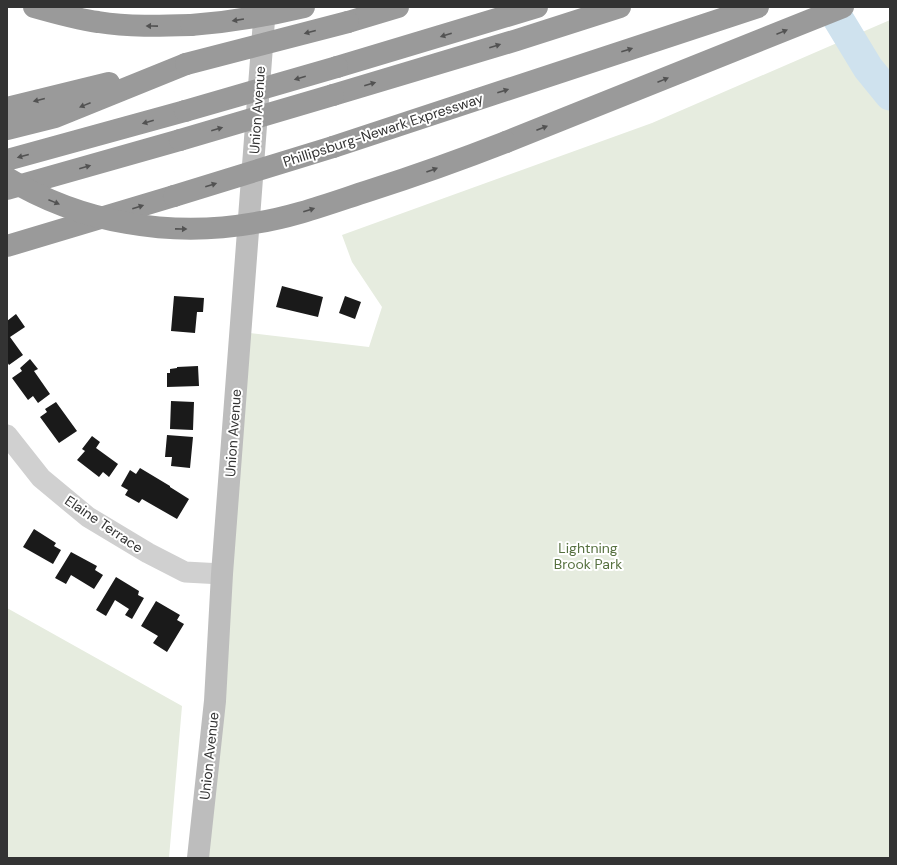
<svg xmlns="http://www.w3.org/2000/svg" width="897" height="865" viewBox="0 0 897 865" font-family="'DM Sans',sans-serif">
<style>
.green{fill:#e6ecdf}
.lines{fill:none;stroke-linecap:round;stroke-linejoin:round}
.river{stroke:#cfe2ee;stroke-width:31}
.building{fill:#1a1a1a}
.street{stroke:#d0d0d0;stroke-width:21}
.secondary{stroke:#bdbdbd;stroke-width:22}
.highway{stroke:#9a9a9a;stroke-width:22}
.highway-bridge{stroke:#9a9a9a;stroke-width:22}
.oneway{fill:#525252}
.labels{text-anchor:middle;stroke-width:4;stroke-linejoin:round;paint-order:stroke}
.street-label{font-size:14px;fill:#333;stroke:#fff}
.park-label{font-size:14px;fill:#56703f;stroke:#fff}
</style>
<rect width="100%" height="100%" fill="#fff"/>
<path class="green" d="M890,20V858H196L241,332L369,347L382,307L352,262L342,235L652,123Z
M7,608L182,706L169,858H7Z"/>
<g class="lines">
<path class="river" d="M831,7L868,68L890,95"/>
</g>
<path class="building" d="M282,286L323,297L318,317L276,307Z
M174,296L204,298L203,312H197L195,333L171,331Z
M345,296L361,302L355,319L339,313Z
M16,314L25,327L10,337L23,355L9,365L7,362V321Z
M30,359L38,369L34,371L50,394L38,403L33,396L28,400L12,378L22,371L20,368Z
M198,366L199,386L167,387V373H170V369L177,368V367Z
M171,401L194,402L193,430L170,429Z
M56,402L77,431L59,443L40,417L47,412L45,409Z
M167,435L193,437L190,468L171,466L172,457H165Z
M92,436L100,442L96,448L118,464L109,477L103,472L99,477L77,460L85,451L82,449Z
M140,468L170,486V487L189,499L177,519L142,499L139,503L125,495L128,490L121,486L130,470L136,474Z
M34,529L56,543L54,546L61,550L53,564L23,547Z
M71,552L97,566L95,570L103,575L94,589L71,575L66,584L55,578Z
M116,577L139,591L138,595L144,598L132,619L125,615L129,609L115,600L106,616L96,610Z
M156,601L180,615L177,620L184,624L167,652L153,643L158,636L141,626Z"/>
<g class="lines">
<path class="street" d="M7,435L41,478L88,517L148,553L185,572L222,574"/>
<path class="secondary" d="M198,858L215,701L222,574L265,7"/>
<path class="highway" d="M34,7C55,13 76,19 98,22C129,27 160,26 191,25
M348,22L398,7
M337,67L537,7
M333,95L517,40L620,7
M7,108L109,83
M7,129L55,117L186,64
M506,142L843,7
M333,147L758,7
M7,160L185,111
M7,189L180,140
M7,246L174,196"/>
<path class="highway-bridge" d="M191,25C229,22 266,16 304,7
M186,64L348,22
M185,111L337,67
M180,140L333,95
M7,178C81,223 170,238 255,223C294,217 331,203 368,191C415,176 460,160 506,142
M174,196L333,147"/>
</g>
<defs><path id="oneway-solid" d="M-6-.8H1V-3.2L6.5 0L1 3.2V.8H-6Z"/></defs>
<g class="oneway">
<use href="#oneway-solid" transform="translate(238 20) rotate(171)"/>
<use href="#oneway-solid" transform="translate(152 26) rotate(-179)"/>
<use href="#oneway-solid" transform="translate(310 32) rotate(165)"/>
<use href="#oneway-solid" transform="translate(782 32) rotate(-22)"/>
<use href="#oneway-solid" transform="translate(446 35) rotate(163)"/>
<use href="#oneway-solid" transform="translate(495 46) rotate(-17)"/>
<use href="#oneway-solid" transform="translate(627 50) rotate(-18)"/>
<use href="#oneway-solid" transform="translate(300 78) rotate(164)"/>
<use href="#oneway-solid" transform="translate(663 80) rotate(-22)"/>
<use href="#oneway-solid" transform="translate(370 84) rotate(-16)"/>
<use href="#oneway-solid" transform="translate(503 91) rotate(-18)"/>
<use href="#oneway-solid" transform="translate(39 100) rotate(166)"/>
<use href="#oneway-solid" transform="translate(85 105) rotate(158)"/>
<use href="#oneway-solid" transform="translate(148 122) rotate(164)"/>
<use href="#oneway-solid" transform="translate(542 128) rotate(-21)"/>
<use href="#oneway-solid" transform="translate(217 129) rotate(-16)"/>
<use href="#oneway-solid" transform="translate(23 156) rotate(165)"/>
<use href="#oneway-solid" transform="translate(85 167) rotate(-16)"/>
<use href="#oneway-solid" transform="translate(432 170) rotate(-20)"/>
<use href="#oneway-solid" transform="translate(211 185) rotate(-17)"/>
<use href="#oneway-solid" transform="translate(54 202) rotate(22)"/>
<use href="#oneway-solid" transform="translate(138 207) rotate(-17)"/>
<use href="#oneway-solid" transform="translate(309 210) rotate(-17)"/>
<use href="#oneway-solid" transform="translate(181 229) rotate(1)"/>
</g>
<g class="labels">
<g class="street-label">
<text transform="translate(257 110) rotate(-86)" y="5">Union Avenue</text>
<text transform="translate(383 130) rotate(-18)" y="5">Phillipsburg-Newark Expressway</text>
<text transform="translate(233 433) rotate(-86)" y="5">Union Avenue</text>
<text transform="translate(104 524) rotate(34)" y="5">Elaine Terrace</text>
<text transform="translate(209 756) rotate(-84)" y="5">Union Avenue</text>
</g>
<g class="park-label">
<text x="588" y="553">Lightning<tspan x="588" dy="16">Brook Park</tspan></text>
</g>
</g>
<rect width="897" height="865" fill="none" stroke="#333333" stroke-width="16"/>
</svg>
